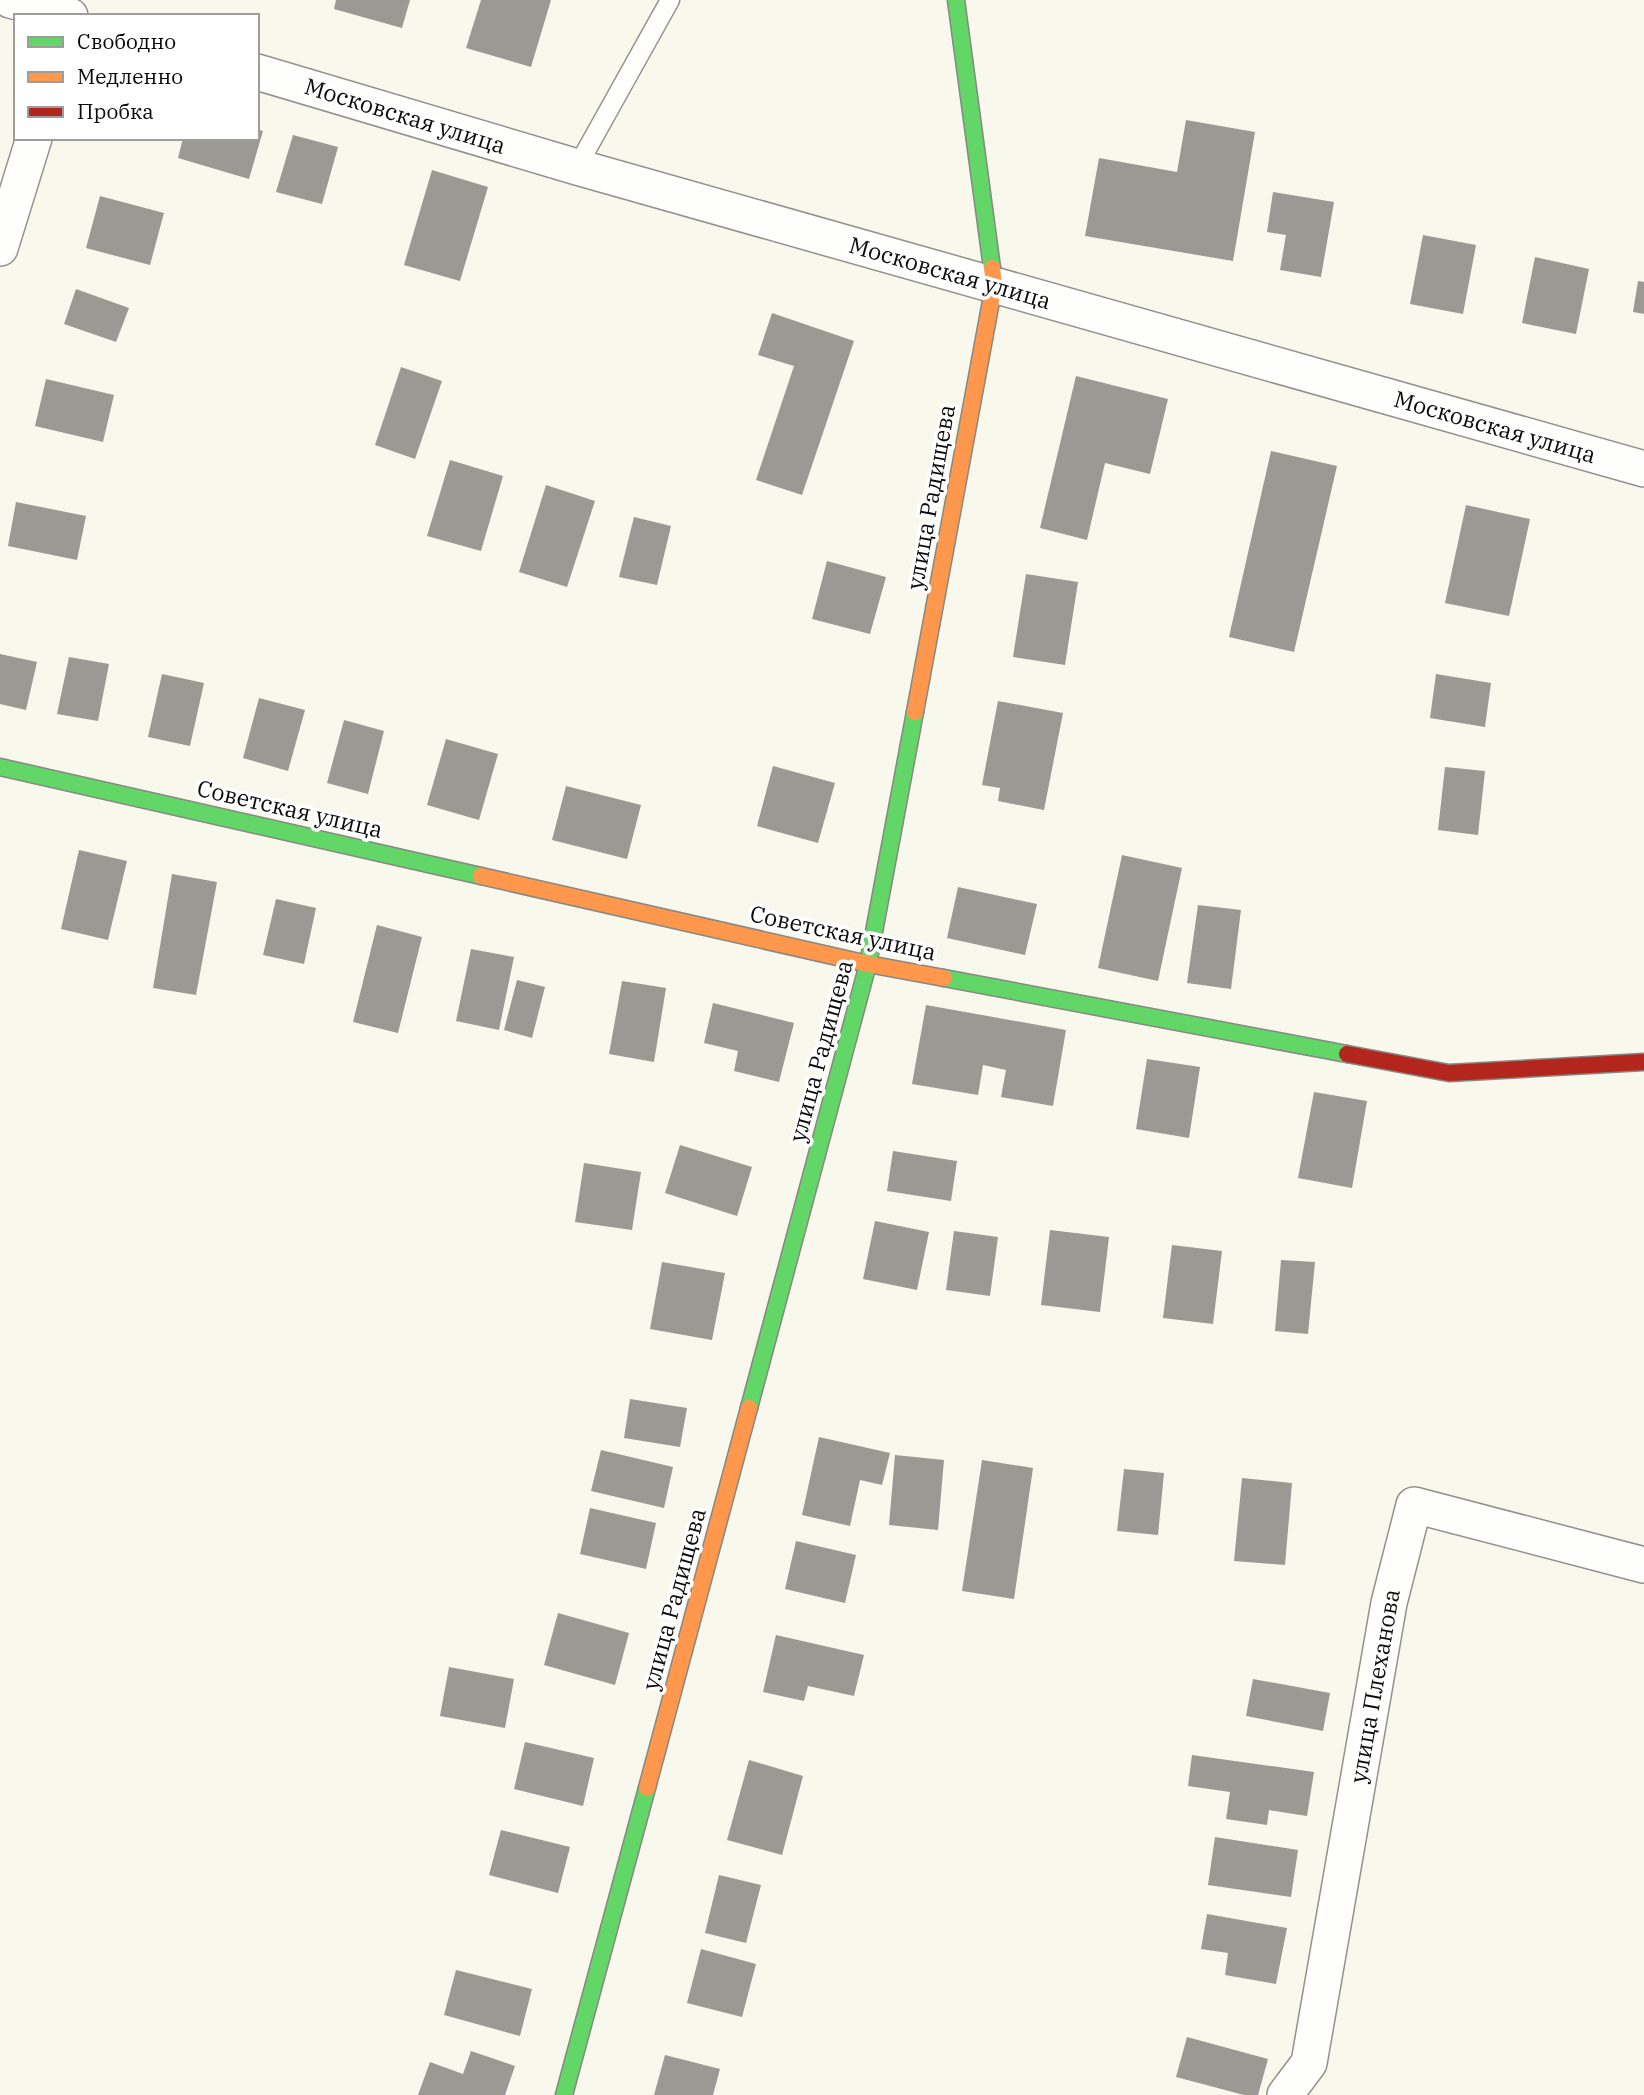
<svg xmlns="http://www.w3.org/2000/svg" width="1644" height="2095" viewBox="0 0 1644 2095" font-family="'IBM Plex Serif',serif">
<style>
.building{fill:#9b9994}
.lines{fill:none;stroke-linecap:round;stroke-linejoin:round}
.lane-casing{stroke:#92918c;stroke-width:21}
.street-casing{stroke:#92918c;stroke-width:38}
.fast-casing{stroke:#888883;stroke-width:19}
.slow-casing{stroke:#888883;stroke-width:19}
.jam-casing{stroke:#888883;stroke-width:19}
.lane{stroke:#fefefc;stroke-width:18}
.street{stroke:#fefefc;stroke-width:35}
.fast{stroke:#63d668;stroke-width:16}
.slow{stroke:#ff974d;stroke-width:16}
.jam{stroke:#b3261e;stroke-width:16}
.labels{text-anchor:middle;stroke-width:7;stroke-linejoin:round;paint-order:stroke}
.street-label{font-size:23px;fill:#0a0a0a;stroke:#fff}
</style>
<rect width="100%" height="100%" fill="#f9f8ed"/>
<path class="building" d="M336,0H410L402,28L334,9Z
M481,0H551L531,67L466,48Z
M1186,120L1255,132L1233,261L1085,236L1099,158L1177,172Z
M257,129L263,131L249,179L178,158L183,138H257Z
M293,135L338,147L322,204L276,192Z
M432,170L488,187L460,281L404,265Z
M1273,192L1334,202L1321,277L1280,270L1286,235L1267,232Z
M100,196L164,213L150,265L86,248Z
M1423,235L1476,245L1463,314L1410,304Z
M1535,257L1589,269L1576,334L1522,323Z
M1638,281L1644,282V314L1633,312Z
M76,289L129,308L116,342L64,324Z
M772,313L854,341L802,495L756,480L794,366L758,355Z
M401,367L442,381L415,459L375,445Z
M1076,376L1168,399L1150,474L1105,463L1087,540L1040,528Z
M46,379L114,395L103,442L35,426Z
M1271,451L1337,466L1294,652L1229,637Z
M450,460L503,476L481,551L427,536Z
M546,485L595,501L567,587L519,572Z
M16,502L86,516L77,560L8,546Z
M1466,505L1530,519L1509,616L1445,603Z
M634,517L671,526L657,585L619,577Z
M827,561L886,577L870,634L812,619Z
M1026,574L1078,582L1065,665L1013,657Z
M0,654L37,662L26,710L0,704Z
M69,657L109,664L98,721L57,714Z
M162,674L204,683L190,746L148,737Z
M1436,674L1491,683L1485,727L1430,718Z
M259,698L305,710L288,771L243,758Z
M998,701L1063,713L1044,810L998,801L1000,788L982,785Z
M344,720L384,731L368,794L327,783Z
M446,739L498,754L479,820L427,805Z
M773,766L835,783L818,843L757,826Z
M1445,767L1485,771L1478,835L1438,830Z
M566,786L641,805L627,859L552,840Z
M79,850L127,861L108,940L61,929Z
M1122,855L1182,868L1158,981L1098,968Z
M172,874L217,882L196,995L153,988Z
M958,887L1037,904L1025,955L947,938Z
M276,899L316,908L304,964L263,955Z
M1198,905L1241,910L1231,989L1187,983Z
M377,925L422,937L398,1033L353,1022Z
M471,949L514,957L499,1030L456,1021Z
M517,980L545,987L532,1038L504,1030Z
M622,981L666,988L654,1062L609,1054Z
M713,1003L794,1023L779,1082L734,1071L738,1051L704,1043Z
M926,1005L1066,1030L1053,1106L1001,1097L1006,1070L983,1065L978,1095L912,1084Z
M1147,1059L1200,1067L1189,1138L1136,1129Z
M1314,1092L1367,1101L1352,1188L1298,1178Z
M680,1145L752,1167L737,1216L665,1193Z
M893,1151L957,1161L951,1201L887,1191Z
M584,1163L641,1172L632,1230L575,1222Z
M875,1221L929,1232L917,1290L863,1279Z
M1050,1230L1109,1237L1100,1312L1041,1305Z
M954,1231L998,1237L990,1296L946,1290Z
M1172,1245L1222,1251L1213,1324L1163,1318Z
M1281,1260L1315,1262L1308,1334L1275,1331Z
M662,1262L725,1273L712,1340L650,1329Z
M630,1399L687,1408L680,1447L624,1438Z
M819,1437L890,1453L882,1485L860,1480L850,1526L802,1515Z
M601,1450L673,1467L664,1508L591,1491Z
M895,1455L944,1460L938,1530L889,1525Z
M982,1460L1033,1468L1014,1599L962,1591Z
M1124,1469L1164,1473L1158,1535L1117,1531Z
M1242,1478L1292,1483L1285,1565L1234,1561Z
M590,1508L656,1523L646,1569L580,1554Z
M796,1541L856,1555L845,1603L785,1589Z
M558,1613L629,1633L615,1685L544,1665Z
M776,1635L864,1655L854,1696L808,1686L804,1701L763,1692Z
M449,1667L514,1679L505,1728L440,1716Z
M1253,1679L1330,1693L1323,1731L1246,1716Z
M525,1742L594,1758L583,1806L514,1789Z
M1192,1755L1314,1772L1307,1816L1269,1810L1267,1825L1226,1819L1230,1792L1188,1786Z
M749,1760L803,1776L782,1855L727,1840Z
M501,1830L570,1847L558,1893L489,1875Z
M1215,1837L1298,1850L1291,1897L1208,1885Z
M719,1875L761,1885L746,1943L705,1933Z
M1207,1914L1287,1928L1276,1984L1225,1975L1228,1953L1201,1949Z
M701,1949L756,1964L742,2017L687,2003Z
M456,1970L532,1989L520,2036L444,2015Z
M1187,2037L1268,2059L1258,2095H1244L1176,2077Z
M471,2051L515,2066L505,2095H418L430,2062L463,2074Z
M665,2055L720,2069L713,2095H654Z"/>
<g class="lines">
<defs>
<path id="lane" d="M577,167L670,0"/>
<path id="street" d="M10,0L70,16
M257,72L577,167L1644,469
M0,248L34,138
M1285,2095L1309,2063L1389,1603L1414,1505L1644,1565"/>
<path id="fast" d="M956,0L992,268
M0,767L481,876
M944,978L1347,1054
M749,1408L868,964L915,712
M564,2095L647,1788"/>
<path id="slow" d="M915,712L994,285L992,268
M481,876L868,964L944,978
M647,1788L749,1408"/>
<path id="jam" d="M1347,1054L1449,1073L1644,1062"/>
</defs>
<use href="#lane" class="lane-casing"/>
<use href="#street" class="street-casing"/>
<use href="#fast" class="fast-casing"/>
<use href="#slow" class="slow-casing"/>
<use href="#jam" class="jam-casing"/>
<use href="#lane" class="lane"/>
<use href="#street" class="street"/>
<use href="#fast" class="fast"/>
<use href="#slow" class="slow"/>
<use href="#jam" class="jam"/>
</g>
<g class="labels">
<g class="street-label">
<text transform="translate(405 116) rotate(17)" y="8">Московская улица</text>
<text transform="translate(950 273) rotate(16)" y="8">Московская улица</text>
<text transform="translate(1495 427) rotate(16)" y="8">Московская улица</text>
<text transform="translate(931 497) rotate(-80)" y="8">улица Радищева</text>
<text transform="translate(290 809) rotate(13)" y="8">Советская улица</text>
<text transform="translate(843 933) rotate(12)" y="8">Советская улица</text>
<text transform="translate(821 1051) rotate(-75)" y="8">улица Радищева</text>
<text transform="translate(674 1599) rotate(-75)" y="8">улица Радищева</text>
<text transform="translate(1375 1686) rotate(-80)" y="8">улица Плеханова</text>
</g>
</g>
<rect x="14" y="14" width="245" height="126" fill="#ffffff" stroke="#9d9d9d" stroke-width="2"/>
<rect x="28" y="37" width="35" height="10" fill="#63d668" stroke="#9d9d9d" stroke-width="2"/>
<text x="77" y="49" font-size="21" fill="#0a0a0a">Свободно</text>
<rect x="28" y="72" width="35" height="10" fill="#ff974d" stroke="#9d9d9d" stroke-width="2"/>
<text x="77" y="84" font-size="21" fill="#0a0a0a">Медленно</text>
<rect x="28" y="107" width="35" height="10" fill="#b3261e" stroke="#9d9d9d" stroke-width="2"/>
<text x="77" y="119" font-size="21" fill="#0a0a0a">Пробка</text>
</svg>
